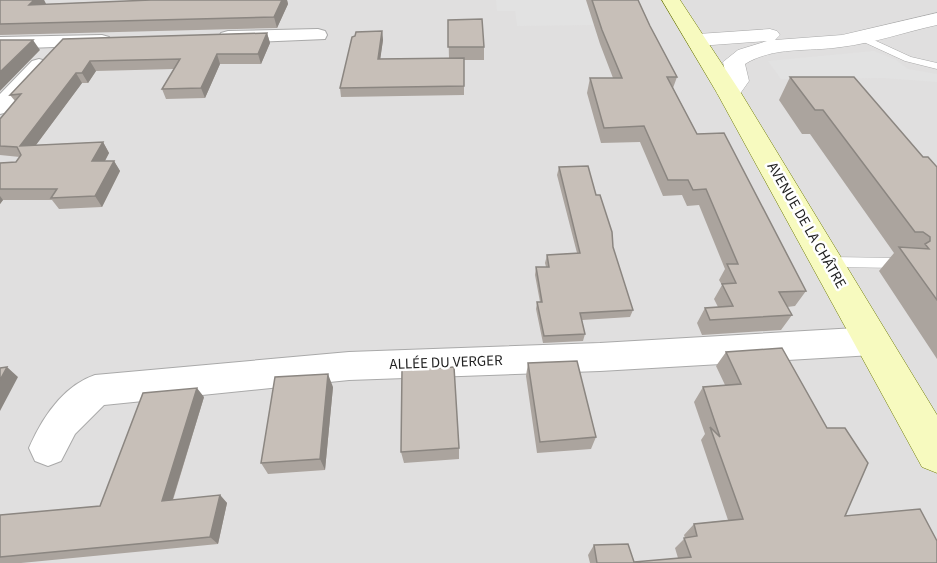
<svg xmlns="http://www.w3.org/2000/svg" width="937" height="563" viewBox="0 0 937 563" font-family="'Source Sans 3',sans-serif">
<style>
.residential{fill:#e0dfdf}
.parking{fill:#e2e2e2}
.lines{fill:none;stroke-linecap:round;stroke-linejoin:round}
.service-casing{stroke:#a9a9a9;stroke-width:1}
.minor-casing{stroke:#a9a9a9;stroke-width:2}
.tertiary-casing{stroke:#a9a9a9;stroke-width:1}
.secondary-casing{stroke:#707d05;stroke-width:1}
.service{fill:#fff;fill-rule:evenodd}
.minor{fill:#fff;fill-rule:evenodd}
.tertiary{fill:#fff;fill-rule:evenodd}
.secondary{fill:#f7fabf;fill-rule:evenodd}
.wall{fill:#aba49e}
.shaded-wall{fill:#8b8681}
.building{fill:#c7bfb8;stroke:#8b8681;stroke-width:1.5}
.labels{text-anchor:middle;stroke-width:5;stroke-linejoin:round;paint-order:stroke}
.street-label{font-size:15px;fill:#222;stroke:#fff}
</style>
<rect width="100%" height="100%" fill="#f2efe9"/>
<path class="residential" d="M0,0H937V563H0Z"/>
<path class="parking" d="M496,0H586L594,25L517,26L515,11H497Z
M874,51L896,60L908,69L937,74V82L884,78L781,79L768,61Z"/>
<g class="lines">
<defs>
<path id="service" d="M855,34H861L911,57L937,63V69L905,61L855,38Z
M829,257L901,258L908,263L901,268L829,267L822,262Z"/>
<path id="minor" d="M318,29L325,31L327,35L325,39L228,43L221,41L219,37L221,33L228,31Z
M102,35L109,37L111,41L109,45L0,49V37Z
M39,59L46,61L49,65L46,69L8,112L0,114V94L32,61Z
M873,327L885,331L889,341L885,351L873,355L600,371L349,380L104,405L75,434L61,461L48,466L35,461L29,448C42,418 63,386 95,375L349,352L600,343Z"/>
<path id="tertiary" d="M937,13V25C905,32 874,43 841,47C809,52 774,46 745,64L749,81L737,98L729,100L721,98L717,93L727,81L723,62L738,50L767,41L698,46L691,44L688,40L691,36L698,34L770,29L777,31L780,35L775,40L842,35Z"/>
<path id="secondary" d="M662,0H680L741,93L937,415V473L922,467L717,93Z"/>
</defs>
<use href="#service" class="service-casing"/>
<use href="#minor" class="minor-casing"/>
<use href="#tertiary" class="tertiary-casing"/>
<use href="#secondary" class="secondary-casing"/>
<use href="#service" class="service"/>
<use href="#minor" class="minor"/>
<use href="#tertiary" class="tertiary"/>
<use href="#secondary" class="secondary"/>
</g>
<path class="wall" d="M0,0H44L46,4L151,0H287L288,4L277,28L0,35Z
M586,0H638L650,26L677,77L673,88L697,134L806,291L795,306L787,307L792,315L781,330L702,335L697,323L705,308L718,307L714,299L722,285L719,280L725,269L699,205L687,206L682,195L663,196L640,142L601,143L587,93L590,78H613L600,44Z
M448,20L484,47V60H464V95L341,97L340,88L382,31L383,40L380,59L449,58Z
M267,33L270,43L261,64H220L205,98L166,99L162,89L174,69L96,71L88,83H82L36,145L103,142L109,153L105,161H114L120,171L102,207L59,209L52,200H3L0,204V163L16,162L20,157L0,155V119L15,101L10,95L63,39Z
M790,77L923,157L937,167V359L879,271L894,253L810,134H802L779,100Z
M559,167L596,195L633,310L630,317L582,320L585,334L583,341L543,343L536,309L537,302H540L535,275L536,267H546L545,263L547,255L577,253L557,175Z
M726,352L845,516L937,563H590L588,555L594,545L634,562L678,558L675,548L685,538L684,535L694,524L728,520L701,440L705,434L694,402L703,387L725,385L716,366Z
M528,363L596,437L591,449L537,453L526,376Z
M333,387L325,470L268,474L261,463Z
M204,397L173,500L220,495L227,503L218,544L21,563H0V515L100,506Z
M459,448V459L404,463L401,452Z"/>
<path class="shaded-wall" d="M34,0H44L46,4L29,5Z
M282,0H287L288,4L277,28L274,17Z
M382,31L383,40L379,68L378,59Z
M267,33L270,43L261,64L258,54Z
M33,40L40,50L0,91V72Z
M217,54L220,64L205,98L201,88Z
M90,61L96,71L88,83L82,73Z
M76,73L82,83L27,157L20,146Z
M103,142L109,153L99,172L92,161Z
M114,161L120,171L102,207L95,196Z
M0,196L3,200L0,204Z
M7,367L18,377L0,411V380Z
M328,374L333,387L325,470L320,459Z
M197,388L204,397L170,508L162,501Z
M220,495L227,503L218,544L210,537Z"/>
<path class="building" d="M0,0H34L29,5L151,0H282L274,17L0,24Z
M592,0H638L650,26L677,77H667L697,134L724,133L806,291L779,292L792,315L710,320L705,308L733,306L722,284L736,283L727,264H738L706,189L693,190L688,180H668L644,126L604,128L590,78H622L602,30Z
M482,19L484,47H448V20Z
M382,31L378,59L464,58V86L340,88L352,37L355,36L356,32Z
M267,33L258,54H217L201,88L162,89L180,59L90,61L82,73H76L20,146L103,142L92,161H114L95,196L51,198L57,189H0V163L16,162L21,155L17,147L0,146V119L21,94L10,95L63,39Z
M0,40H33L0,72Z
M790,77H854L923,157H928L937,167V300L899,247L929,249L925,244L930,241V237L923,232H915L823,110H815Z
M588,166L596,195H600L612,232L613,247L633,310L580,313L585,334L544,336L537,302H542L536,267H549L547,255L580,253L559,167Z
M782,348L827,428H845L868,463L845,516L920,509L937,541V563H597L594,545L628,544L634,562L691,557L684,538L697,536L694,524L743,519L710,427L720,437L703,387L741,384L726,352Z
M577,361L596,437L540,442L528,363Z
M7,367L0,380V368Z
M454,367L459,448L401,452L402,370Z
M328,374L320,459L261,463L275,377Z
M197,388L162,501L220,495L210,537L0,557V515L100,506L143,393Z"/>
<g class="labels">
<g class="street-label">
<text transform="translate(807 225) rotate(60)" y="5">AVENUE DE LA CHÂTRE</text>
<text transform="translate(446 362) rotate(-2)" y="5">ALLÉE DU VERGER</text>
</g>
</g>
</svg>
